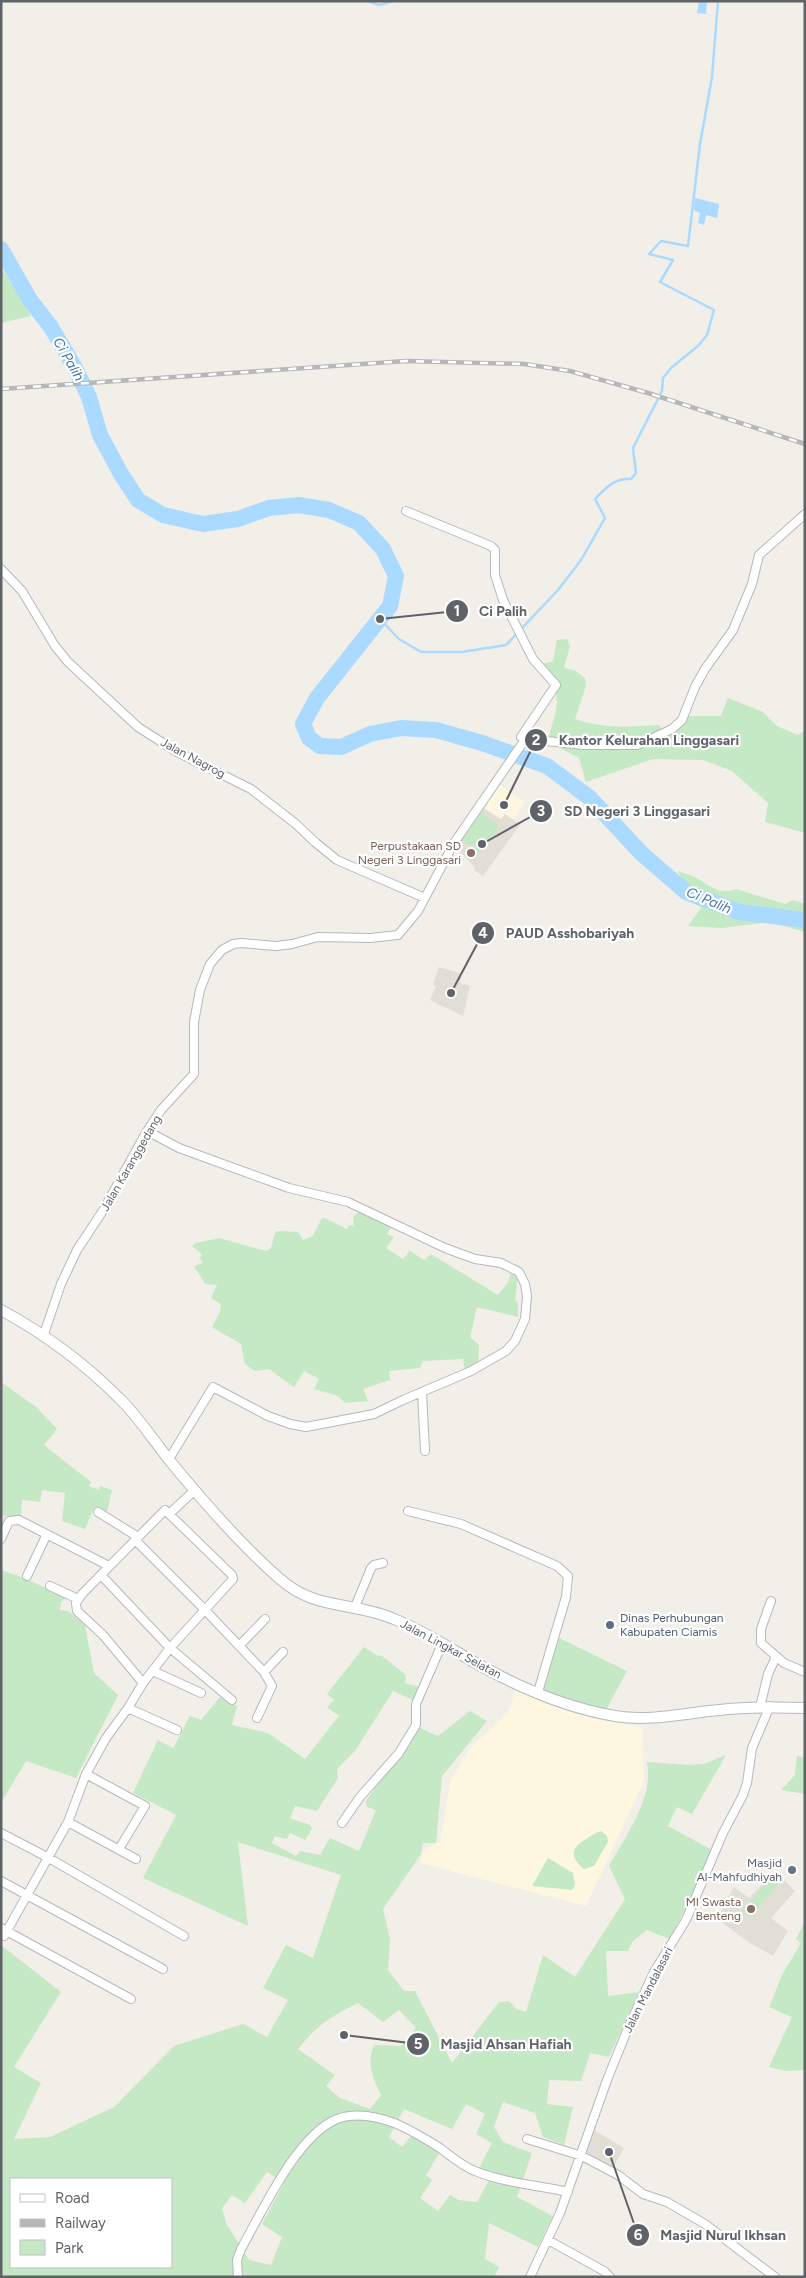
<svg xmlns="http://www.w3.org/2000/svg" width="806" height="2278" viewBox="0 0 806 2278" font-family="Figtree,sans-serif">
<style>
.commercial{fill:#fef7e0}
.education{fill:#e1ded6}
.green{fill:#c5e8c5;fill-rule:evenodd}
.water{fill:#aadaff}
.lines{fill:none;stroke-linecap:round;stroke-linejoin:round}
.stream{stroke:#aadaff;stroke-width:2.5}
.river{stroke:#aadaff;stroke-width:16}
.street-casing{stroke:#b5b8bc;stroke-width:10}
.secondary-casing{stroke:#b6babf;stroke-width:12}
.street{stroke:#fff;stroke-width:8}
.secondary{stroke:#fff;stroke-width:10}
.rail-casing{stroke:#b6b7b8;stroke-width:4.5}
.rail{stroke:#fff;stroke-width:2.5;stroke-dasharray:8;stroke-linecap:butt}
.education-dot{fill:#8d6e63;stroke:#fff;stroke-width:2}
.service-dot{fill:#5c6f8a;stroke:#fff;stroke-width:2}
.worship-dot{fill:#6b7280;stroke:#fff;stroke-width:2}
.labels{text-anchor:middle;stroke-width:4.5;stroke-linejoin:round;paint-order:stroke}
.street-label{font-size:12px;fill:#5f6368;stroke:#fff}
.education-label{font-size:12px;fill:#785e54;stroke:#fff;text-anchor:end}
.service-label{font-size:12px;fill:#4e5e75;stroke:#fff;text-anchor:start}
.worship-label{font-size:12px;fill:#5b616d;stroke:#fff;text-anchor:end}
.water-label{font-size:14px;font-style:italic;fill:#4174aa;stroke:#fff}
.leader{fill:none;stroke:#5f6368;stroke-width:2}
.callout-dot{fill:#5f6368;stroke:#fff;stroke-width:2}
.mark-label{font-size:15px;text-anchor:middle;font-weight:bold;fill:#fff}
.callout-label{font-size:14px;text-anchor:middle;font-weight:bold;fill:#5f6368;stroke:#fff;stroke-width:4.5;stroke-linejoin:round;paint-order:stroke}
</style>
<rect width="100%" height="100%" fill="#f1efe8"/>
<path class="commercial" d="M499,784L525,802L513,820L505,815L501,820L482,807Z
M516,1689L602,1718L642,1728L644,1781L586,1906L420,1863L424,1850L440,1842L451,1779L474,1744L508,1713Z"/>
<path class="education" d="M482,807L501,819L505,814L520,825L483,876L474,870L475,868L456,847Z
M439,967L462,974L460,983L470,986L463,1016L430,1000L436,986L433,984Z
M775,1871L795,1891L771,1918L788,1931L773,1956L750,1943L717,1919L734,1887L749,1898Z
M594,2130L624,2148L612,2169L588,2155L587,2150Z"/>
<path class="green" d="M1,267L31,316L1,323Z
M567,639L570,646L564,668L576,671L585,678L586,686L575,719C603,729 631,727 659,725L666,736L684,723L688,716H721L728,698L763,712L777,726L798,735L805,730V833L765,822L768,803L732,771L703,760L653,759L586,782L579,758L556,746L549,735C560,698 562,699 540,665L553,661L557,640Z
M479,812L498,824L497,826L499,827L480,853L475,850L477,847L472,844L470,846L461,840Z
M678,871C685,874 694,876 700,880C712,888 722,895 736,889L785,904L793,900L805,904V932L770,922L722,928L688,926L701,908L690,900Z
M361,1210L392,1225L387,1234L394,1237L386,1248L403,1259L410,1251L424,1260L431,1254L498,1295L508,1282L512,1270L518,1275L515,1300L518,1303V1317L477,1307L470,1337L479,1345L478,1364L465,1370L463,1359L423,1361L420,1368L389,1371L390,1380L363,1389L368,1401L345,1403L338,1396L314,1389L319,1379L304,1371L294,1387L269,1369L255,1371L245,1364L241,1344L212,1327L220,1312L221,1304L211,1298L217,1285L205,1284L194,1266L201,1264L203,1261L199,1259L202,1254L192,1246L196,1243L219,1238L266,1251L271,1248L275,1233L278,1231L298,1232L303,1240L313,1236L322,1218H325L347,1229L349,1225L354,1226L353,1217Z
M1,1382L36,1407L57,1429L44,1445L91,1482L89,1486L99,1490L100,1486L112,1490L107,1512L94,1508L85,1529L62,1521L65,1493L42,1490L40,1502L22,1500L21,1516H1Z
M1,1570L27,1579L66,1598L61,1602L60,1610L68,1611L85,1625L94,1673L118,1695L76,1778L26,1761L1,1803Z
M557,1637L627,1671L607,1708L600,1710L543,1691Z
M364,1647L376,1655L382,1656L406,1675L405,1683L419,1687L415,1701L393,1691L355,1751L337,1769L338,1778L317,1811L295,1806L290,1818L310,1825L312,1829L305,1840L290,1833L287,1839L275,1836L272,1843L296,1856L300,1851L320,1855L330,1838L359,1851L376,1810L367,1807L366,1801L418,1727L438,1736L470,1711L487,1721L442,1776L436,1843H423L421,1854L383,1909L390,1939L388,1970L404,1991H415L452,2063L499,2002L509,2001L516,2009L526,2012L543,1955L575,1977L625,1899L609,1866C626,1835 654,1799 647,1762L688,1765L704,1764L726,1755L692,1814L677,1807L668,1826L714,1851L670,1939L647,1930L632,1942L628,1951H606L608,1996L639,1992L609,2057L590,2053L581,2081L549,2080L547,2104L573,2107L564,2145L543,2137L535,2113L503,2102L494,2127L503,2142L532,2153L517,2197L553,2216L538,2247L489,2223L485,2259L499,2267L494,2277H1V1945L61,1992L14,2067L41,2083L14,2139L50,2137L114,2107L174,2046L243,2024L267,2037L288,2000L263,1988L286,1945L313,1958L341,1875L238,1842L248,1926L143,1878L176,1815L133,1793L158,1740L173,1748L190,1716L201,1720L220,1697L237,1706L232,1725L268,1733L305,1759L339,1716L327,1707L334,1700L327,1694ZM358,2003L383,2022L399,2010L416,2028L401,2046L374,2045C366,2064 373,2078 381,2095L370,2109L340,2098L326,2086L335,2075L298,2049C318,2024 330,2017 358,2003ZM466,2104L485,2114L476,2134L492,2143L479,2168L493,2173L477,2202L459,2200L450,2195L438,2211L420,2198L432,2180L426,2175L440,2152L411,2136L402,2147L389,2137L404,2109L452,2129ZM267,2172L284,2183L262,2224L282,2237L271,2265L249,2260L226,2223L222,2208L232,2195L245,2203ZM11,2179H171V2267H11Z
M797,1756L805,1758V1794L781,1790L795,1775Z
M601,1831L607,1836L608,1842L594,1866L584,1869C572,1859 569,1850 583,1841C589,1837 594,1833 601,1831Z
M548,1858L573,1873L575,1885L572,1890L532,1886Z
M772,1876L779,1883L750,1917L742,1911Z
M805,1921V2070L786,2071L769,2067L792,2017L769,2007L782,1975L801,1943L796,1939Z"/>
<path class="water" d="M699,1H707L706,14L697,13Z
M695,198L719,204L717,218L706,215L704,225L698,223L700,213L694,210Z"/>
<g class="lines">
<path class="stream" d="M368,1L379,5L393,1
M380,619L399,639L421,652H462L506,645L558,590L581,560L605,518L595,499C607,487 614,478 631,479L636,473L633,448L662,391L663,378L671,368L699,345L707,335L714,310L660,282L673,260L649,254L661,241L688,246L700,144L712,77L718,1"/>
<path class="river" d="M1,249L30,300L51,327L74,366L89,397L100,435L121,474L138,500L163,515L203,524L238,519L269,508L299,505L329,510L359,523L383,549L396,576L390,606L317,698L303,724L309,738L320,746L341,747L370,734L401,728L436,730L482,743L547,766L590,798L641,853L686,892L739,912L805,920"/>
<defs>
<path id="street" d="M406,511L491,546L495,550V575L503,600L533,659L556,685L521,737L526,741
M1,569L22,591L55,646L68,662L138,727L177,752L251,789L296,824L316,843L337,860L425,898
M147,1131L179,1148L289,1188L348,1202L445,1248L475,1259L501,1263L519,1272L525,1284L527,1296L525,1319L515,1341L506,1351L471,1371L403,1400L374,1414L306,1427L290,1424L268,1416L213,1387L169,1459
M44,1334L61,1284L77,1250L104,1209L147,1131L161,1110L194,1074V1022L200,990L210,964L222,950L233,944L241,943L276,946L292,944L318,937L370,938L398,935L418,911L454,843L522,744L537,740L584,745H638L672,729L682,720L695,687L705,669L733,630L752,584L759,555L805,514
M422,1392L425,1451
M408,1511L461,1524L557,1566L568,1576L566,1597L538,1692
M98,1512L138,1537
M169,1514L195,1490
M1,1539L9,1521L19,1520L109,1566
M135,1540L204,1609L264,1672L272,1686L257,1718
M101,1575L170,1648L232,1700
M27,1576L47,1534
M50,1586L78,1599
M771,1601L761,1629V1643L784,1663L805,1672
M355,1607L371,1568L374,1565L383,1563
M239,1646L265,1619
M153,1671L201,1693
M264,1672L283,1652
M760,1707L768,1674L776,1657
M128,1708L177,1730
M86,1774L145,1806L119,1849
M68,1822L136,1859
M342,1823L360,1797L399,1753L416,1725V1704L442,1644
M1,1833L47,1857L184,1936
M1,1881L163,1969
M1,1928L131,1999
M4,1936L68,1822L86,1774L106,1738L128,1708L143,1683L170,1648L233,1579L232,1575L165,1510L82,1594L76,1603L77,1611L103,1635L143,1683
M527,2139L582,2156L618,2175L643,2194L667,2202L705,2224L775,2277
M548,2240L604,2271L610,2277
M238,2277L237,2260L241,2249C262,2212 297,2135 337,2119C356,2112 379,2117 397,2124C412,2131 426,2139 440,2148C451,2156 462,2166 475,2171C504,2183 538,2185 568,2192
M530,2277L560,2213L607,2080L628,2028L654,1972L686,1920L723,1833L743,1795L747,1783L752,1748L770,1706"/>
<path id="secondary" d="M1,1310C45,1334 84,1363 119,1398C138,1416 153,1440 170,1461C202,1500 242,1546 280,1579C316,1611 353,1601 394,1619C422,1630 448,1647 474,1662C516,1686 567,1708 615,1716C650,1722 685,1713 719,1710C748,1707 776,1707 805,1708"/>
</defs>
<use href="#street" class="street-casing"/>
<use href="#secondary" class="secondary-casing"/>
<use href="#street" class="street"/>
<use href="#secondary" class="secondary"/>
<defs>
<path id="rail" d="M1,389L406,361L524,364L570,371L648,393L805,444"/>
</defs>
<use href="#rail" class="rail-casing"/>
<use href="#rail" class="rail"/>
</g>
<g class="education-dot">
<circle cx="471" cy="853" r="5"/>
<circle cx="751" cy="1909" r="5"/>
</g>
<circle class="service-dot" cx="610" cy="1625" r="5"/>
<circle class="worship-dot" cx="792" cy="1870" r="5"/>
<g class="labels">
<g class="street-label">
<text transform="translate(193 758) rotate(28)" y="4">Jalan Nagrog</text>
<text transform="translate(131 1163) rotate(-60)" y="4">Jalan Karanggedang</text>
<text transform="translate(451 1649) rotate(28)" y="4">Jalan Lingkar Selatan</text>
<text transform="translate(648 1990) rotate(-63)" y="4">Jalan Mandalasari</text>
</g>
<g class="education-label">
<text x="461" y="850">Perpustakaan SD<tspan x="461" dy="14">Negeri 3 Linggasari</tspan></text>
<text x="741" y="1906">MI Swasta<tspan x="741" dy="14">Benteng</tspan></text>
</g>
<g class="service-label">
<text x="620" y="1622">Dinas Perhubungan<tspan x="620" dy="14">Kabupaten Ciamis</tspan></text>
</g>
<g class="worship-label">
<text x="782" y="1867">Masjid<tspan x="782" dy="14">Al-Mahfudhiyah</tspan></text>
</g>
<g class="water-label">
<text transform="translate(69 359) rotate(60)" y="5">Ci Palih</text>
<text transform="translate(709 900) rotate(23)" y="5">Ci Palih</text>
</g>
</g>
<path class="leader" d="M380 619L457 611M504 805L536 740M482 844L541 811M451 993L483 933M344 2035L418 2044M609 2152L638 2235"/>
<g class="callout-dot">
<circle cx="380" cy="619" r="5"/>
<circle cx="504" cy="805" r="5"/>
<circle cx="482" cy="844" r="5"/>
<circle cx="451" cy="993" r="5"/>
<circle cx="344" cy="2035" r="5"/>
<circle cx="609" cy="2152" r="5"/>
<circle cx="457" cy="611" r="12"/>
<circle cx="536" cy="740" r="12"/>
<circle cx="541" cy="811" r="12"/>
<circle cx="483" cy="933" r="12"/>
<circle cx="418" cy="2044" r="12"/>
<circle cx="638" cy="2235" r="12"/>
</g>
<g class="mark-label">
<text x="457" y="616">1</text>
<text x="536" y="745">2</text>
<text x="541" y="816">3</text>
<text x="483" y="938">4</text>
<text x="418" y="2049">5</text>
<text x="638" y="2240">6</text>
</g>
<g class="callout-label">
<text x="503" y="616">Ci Palih</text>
<text x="649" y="745">Kantor Kelurahan Linggasari</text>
<text x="637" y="816">SD Negeri 3 Linggasari</text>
<text x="570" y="938">PAUD Asshobariyah</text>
<text x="506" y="2049">Masjid Ahsan Hafiah</text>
<text x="723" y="2240">Masjid Nurul Ikhsan</text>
</g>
<rect width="806" height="2278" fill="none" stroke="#5f6368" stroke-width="5"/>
<rect x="10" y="2178" width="162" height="90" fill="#ffffff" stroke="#bfc1c3"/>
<rect x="20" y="2194" width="25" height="8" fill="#ffffff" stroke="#bfc1c3"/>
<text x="55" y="2203" font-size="15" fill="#5f6368">Road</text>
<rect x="20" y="2219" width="25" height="8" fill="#b6b7b8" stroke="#bfc1c3"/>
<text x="55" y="2228" font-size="15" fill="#5f6368">Railway</text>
<rect x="20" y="2240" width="25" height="15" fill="#c5e8c5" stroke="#bfc1c3"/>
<text x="55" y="2253" font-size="15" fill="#5f6368">Park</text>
</svg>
